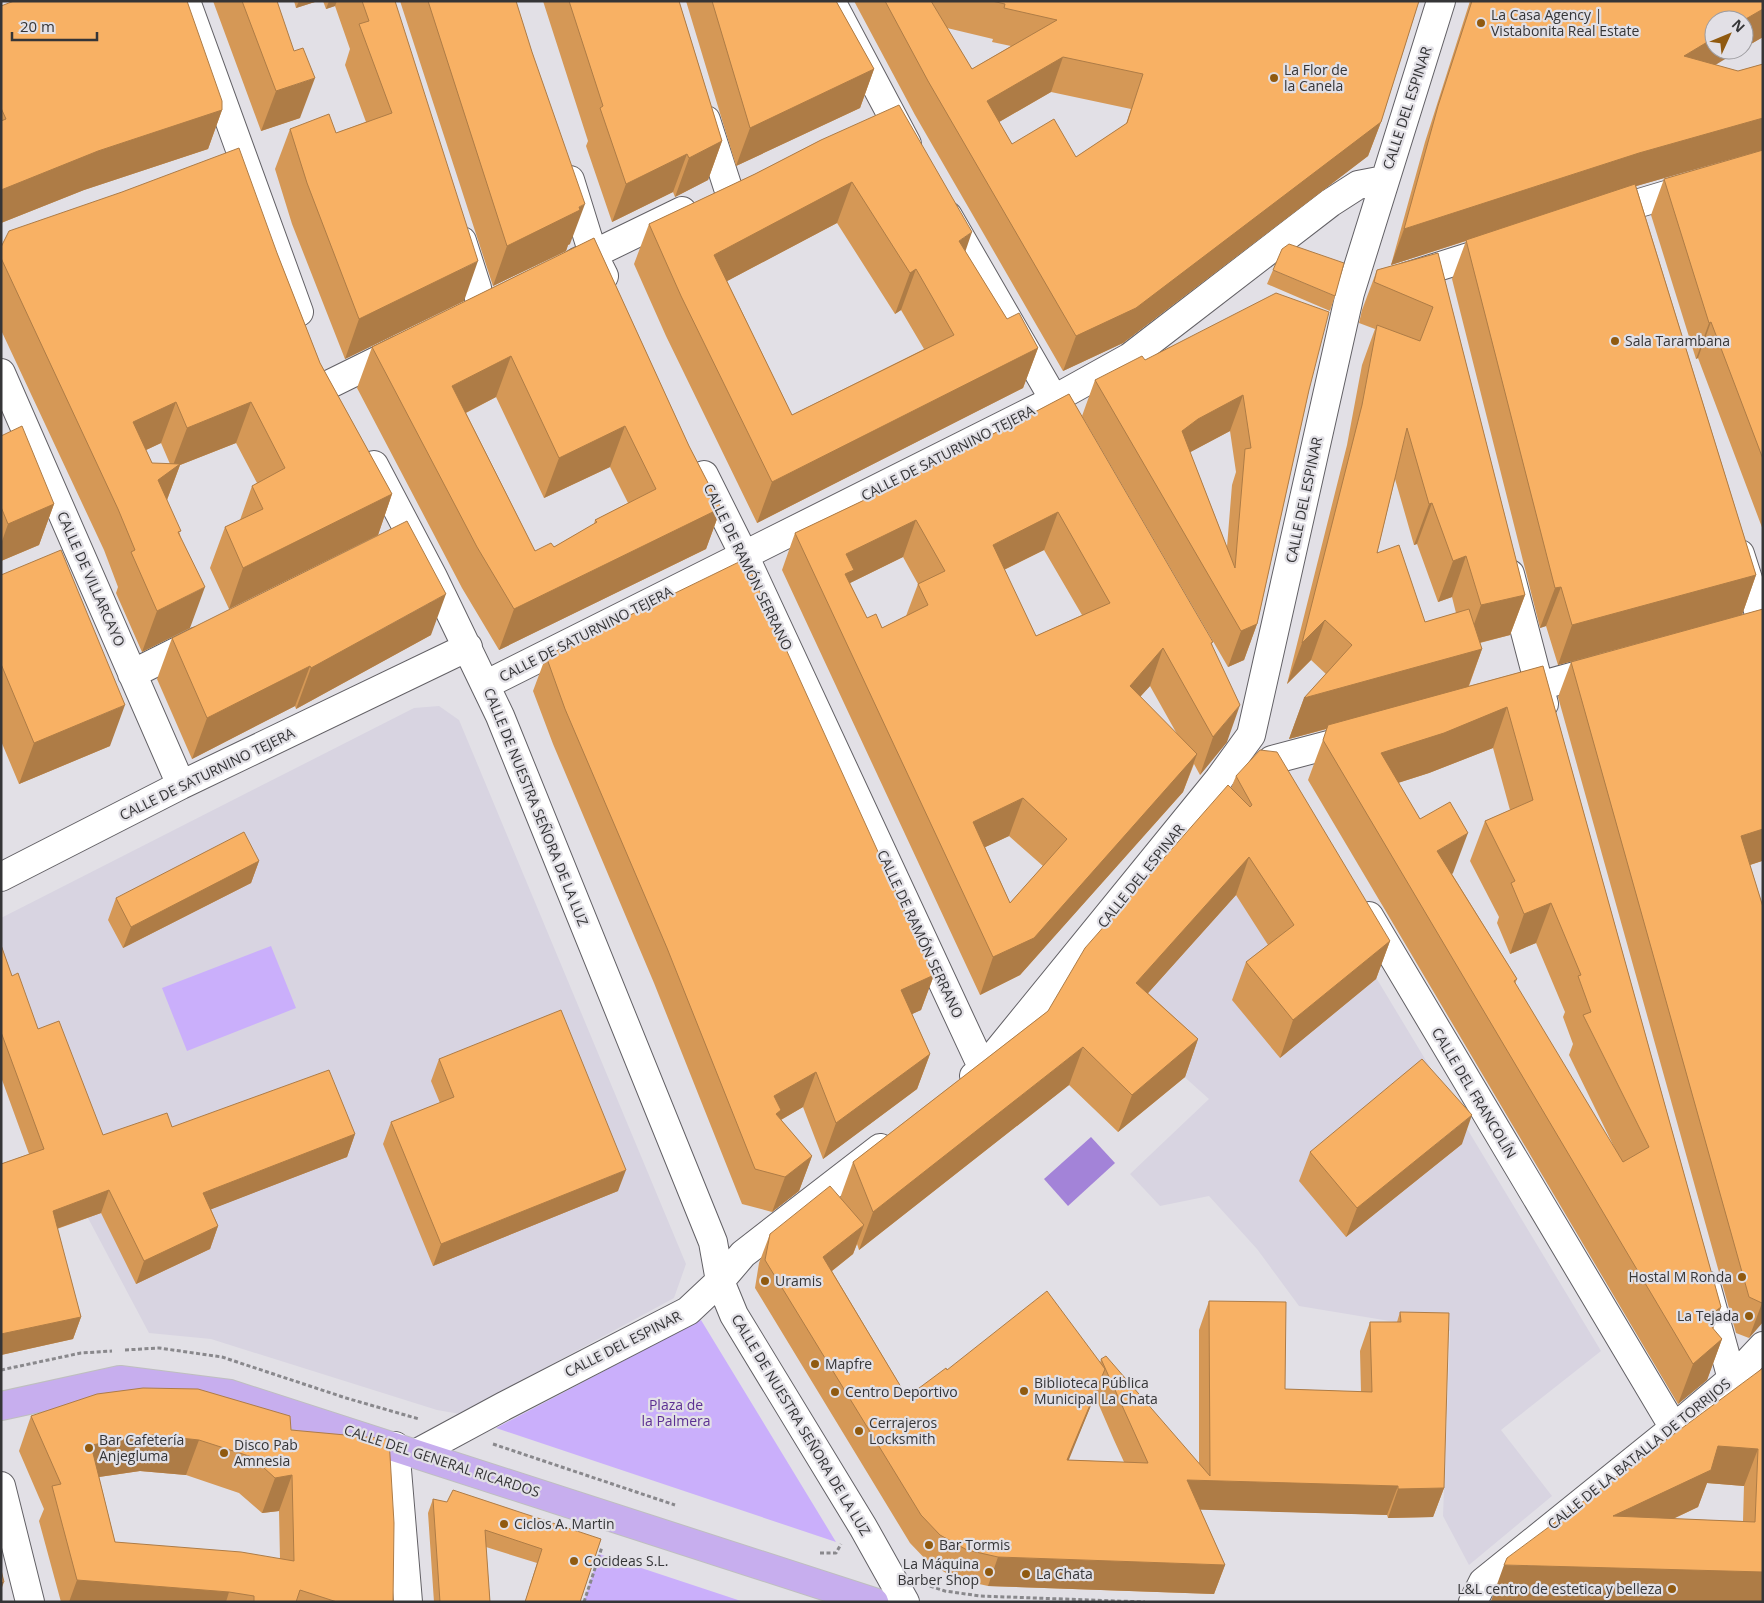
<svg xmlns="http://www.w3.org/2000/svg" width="1764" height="1603" viewBox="0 0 1764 1603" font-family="'Open Sans',sans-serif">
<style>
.built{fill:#d8d4e1}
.green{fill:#caaffb}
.water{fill:#a383d8}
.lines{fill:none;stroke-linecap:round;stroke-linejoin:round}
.minor-casing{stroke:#626065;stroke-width:30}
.major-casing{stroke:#bebebf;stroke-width:30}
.path{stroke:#89888c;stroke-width:3;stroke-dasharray:4 2.5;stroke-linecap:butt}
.minor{stroke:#fff;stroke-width:28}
.major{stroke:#c7aeee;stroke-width:28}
.wall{fill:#d59856;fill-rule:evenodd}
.shaded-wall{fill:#ae7c46}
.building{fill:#f8b164;stroke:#ae7c46;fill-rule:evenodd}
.poi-dot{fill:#905a10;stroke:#e2e0e6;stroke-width:2}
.labels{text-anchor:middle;stroke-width:4.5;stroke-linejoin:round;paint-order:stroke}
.poi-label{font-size:14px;fill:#353537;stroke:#e2e0e6;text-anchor:start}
.street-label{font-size:14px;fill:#353537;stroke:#e2e0e6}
.park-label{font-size:14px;fill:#5c2f92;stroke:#e2e0e6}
</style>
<rect width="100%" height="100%" fill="#e2e0e6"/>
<path class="built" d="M439,706L459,720L686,1264L674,1298L460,1414L437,1410L211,1339L149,1333L88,1218L1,1249L56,1165L22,1135L1,1077V918L414,708Z
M1263,790L1601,1351L1501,1430L1552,1496L1469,1565L1443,1516L1450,1331L1299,1306L1257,1249L1209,1196L1160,1206L1130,1174L1209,1099L1122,1021Z"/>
<path class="green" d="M271,946L296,1008L187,1051L162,988Z
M701,1320L836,1542L496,1428Z
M599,1554L744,1602H584Z"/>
<path class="water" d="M1091,1137L1115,1163L1068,1206L1044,1179Z"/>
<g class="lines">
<defs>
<path id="minor" d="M186,1L299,312
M831,1L907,144
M706,120L728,188
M570,180L593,254L604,276
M1606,213L1763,166
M948,216L1074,434
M462,241L477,288L481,309
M577,262L682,211
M1406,277L1494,249
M1,373L181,785
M330,384L399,350
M374,465L433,577L500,716L713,1242L720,1281L734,1315L863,1527L905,1602
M704,475L744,555L983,1069
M1740,554L1763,626
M1510,574L1544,704
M132,674L198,641
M485,685L1040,407L1130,357L1330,203L1358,185L1384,180
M1521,691L1600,669
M1272,760L1355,738
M1,877L181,785L468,647
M1369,916L1674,1428
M974,1076L983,1069L1219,779L1251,735L1350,293L1441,1
M1706,1285L1732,1379
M395,1446L408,1602
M417,1453L504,1406L688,1311L720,1281L743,1254L880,1148
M1,1486L30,1602
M1473,1602L1483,1582L1674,1428L1732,1379L1763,1346"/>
<path id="major" d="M1,1406L120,1380L230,1394L874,1602"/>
</defs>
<use href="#minor" class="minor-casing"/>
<use href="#major" class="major-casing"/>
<path class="path" d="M125,1350L159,1348L222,1357L346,1398L419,1419
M1,1370L81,1353L112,1351
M493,1444L675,1505
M820,1553H836L841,1544
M930,1586L945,1591L980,1596L1145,1602
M584,1602L602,1547"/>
<use href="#minor" class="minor"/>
<use href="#major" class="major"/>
</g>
<path class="wall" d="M213,1H277L300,118L261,131Z
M294,1H318L296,8Z
M323,1H395L464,301L345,359L292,224L275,169L290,129L336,133L366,122L345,65L350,49L335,6L326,9Z
M400,1H516L570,244L568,245L566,251L493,286Z
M543,1H679L722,141L708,180L675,197L673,192L612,222L586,146L588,141Z
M686,1H836L874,69L860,108L736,166Z
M854,1H1419L1381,122L1368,156L1123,343L1063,371L915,115ZM947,28L993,39L992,42L1011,46L972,69ZM1051,92L1131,109L1126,124L1076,157L1012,144L999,122Z
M1470,1H1763V37L1744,48V20L1715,65L1738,71L1763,64V530L1698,358L1696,359L1651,215L1664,179L1759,151L1636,186L1756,575L1742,615L1558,665L1546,626L1540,628L1452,279L1466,241L1391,265L1425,142Z
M1,6L222,110L208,149L84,190L1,223Z
M821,140L965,251L1007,319L1038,348L1023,388L757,523L666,336L634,264L649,224L755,174ZM837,223L895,314L901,310L924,349L792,415L727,281Z
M594,238L689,446L721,508L706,549L499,650L462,588L357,388L372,347ZM496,397L544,498L610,467L628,503L595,520L594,524L554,547L535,551L466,413Z
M1,247L277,253L320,363L392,494L378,535L229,609L210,568L225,527L240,520L252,486L257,483L236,443L180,465L167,500L180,534L190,628L142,652L116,593L118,587L104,550L1,330ZM161,443L170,464L152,463L146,450Z
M1438,253L1525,595L1510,635L1480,643L1482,649L1469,686L1543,666L1721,1307L1713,1329L1722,1339L1707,1380L1678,1404L1308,780L1327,729L1289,739L1304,698L1326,674L1311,660L1287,684L1347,445L1362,365L1375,329L1359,323L1362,310L1377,270ZM1395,479L1414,545L1417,544L1438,602L1452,597L1456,613L1425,622L1377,553ZM1493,748L1510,810L1485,821L1470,861L1499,917L1497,923L1510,954L1536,943L1565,1012L1563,1017L1573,1044L1569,1055L1618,1155L1515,984L1517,979L1452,874L1453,873L1398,783L1429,773Z
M1273,270L1335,296L1330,311L1267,284Z
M1145,360L1309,390L1257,624L1244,660L1228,667L1082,416L1095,380ZM1230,431L1236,472L1232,485L1227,547L1190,452Z
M1069,394L1212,644L1227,742L1200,775L1194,764L1183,792L1020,975L980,995L782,570L795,533L898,484ZM1044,550L1082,615L1036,636L1004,570ZM903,557L918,584L906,616L882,628L867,618L850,583ZM1150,686L1177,734L1140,697ZM1009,836L1043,866L1010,903L985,847Z
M1,436L54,504L39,545L1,561Z
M1,575L110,746L19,784L1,741Z
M1763,609V862L1762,861L1750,865L1763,907V1322L1749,1338L1736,1333L1558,697L1571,662Z
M431,635L296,709L295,706L192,759L157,679L172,638Z
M546,656L934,975L921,1010L912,1014L930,1054L917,1089L823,1159L803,1107L781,1120L812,1156L799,1191L772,1212L742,1204L654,983L553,744L533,691Z
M1236,776L1390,941L1376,979L1280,1058L1232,1000L1246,962L1268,945L1236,895L1148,993L1198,1039L1185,1077L1118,1132L1069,1085L859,1250L857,1244L853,1254L832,1271L907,1397L947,1370L1100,1363L1101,1359L1199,1464V1330L1209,1301L1285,1389L1361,1392L1360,1351L1370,1322H1397L1400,1312L1444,1488L1433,1517L1388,1518L1387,1515L1200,1509L1225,1565L1214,1594L988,1586L957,1579L930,1564L910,1543L755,1288L759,1263L770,1234L840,1198L853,1162L1048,1011L1231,788ZM1095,1396L1114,1440L1124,1462L1068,1460Z
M259,861L251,883L123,948L108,920L116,898Z
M1,945L12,976L38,1029L103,1135L172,1127L355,1134L347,1157L211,1209L218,1226L210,1249L136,1284L101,1213L57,1229L81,1317L73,1339L1,1355V1164L29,1154L1,1077Z
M439,1059L618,1191L433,1266L383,1144L391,1122L440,1103L431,1081Z
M1462,1144L1346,1237L1299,1181L1310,1152Z
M1763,1368V1602L1491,1601ZM1707,1483L1744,1486L1743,1521L1673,1519L1698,1507Z
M31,1416L291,1430L393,1602H61L39,1521L44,1509L19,1451ZM140,1471L186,1475L239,1493L262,1513L279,1511L280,1559L115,1542L99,1477Z
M433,1499L601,1539L580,1602H525L537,1563L486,1547L490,1602H434L428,1513Z"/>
<path class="shaded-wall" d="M299,1H318L296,8Z
M329,1H337L335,6L326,9Z
M1763,9V37L1744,48V20Z
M1714,38V50H1740L1671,92L1684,56Z
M1063,57L1051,92L975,136L987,101Z
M874,69L860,108L736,166L750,128Z
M315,78L300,118L261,131L276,91Z
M222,110L208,149L84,190L1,223V190L98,151Z
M1763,118V151H1759L1626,189L1391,265L1404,229L1639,153Z
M1381,122L1368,156L1123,343L1063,371L1076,336Z
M722,141L708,180L675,197L689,158Z
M687,154L673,192L612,222L626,184Z
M852,182L837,223L699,296L714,255Z
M585,204L570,244L568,245L566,251L493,286L507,246Z
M972,232L958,273L959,241Z
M478,261L464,301L345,359L359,319Z
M916,269L901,310L895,314L910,273Z
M1711,322L1698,358L1696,359L1709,323Z
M1038,348L1023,388L757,523L772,482Z
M511,356L496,397L438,427L452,386Z
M1243,395L1230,431L1185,455L1182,431L1198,419Z
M176,402L161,443L118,463L133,422Z
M251,402L236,443L180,465L165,505L158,480L172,468L187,428Z
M625,426L610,467L544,498L559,458Z
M392,494L378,535L229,609L243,568Z
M1432,503L1417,544L1414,545L1429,504Z
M54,504L39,545L1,561V544L8,524Z
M721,508L706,549L499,650L514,609Z
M1058,512L1044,550L979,582L993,545Z
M916,520L903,557L850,583L841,607L831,612L840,587L846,554Z
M1466,556L1452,597L1438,602L1453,561Z
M1756,575L1742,615L1558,665L1572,625Z
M205,587L190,628L142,652L157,611Z
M1561,587L1546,626L1540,628L1555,588Z
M446,594L431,635L296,709L311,668Z
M1525,595L1510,635L1466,646L1481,605Z
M1325,620L1311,660L1287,684L1302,643Z
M1257,624L1244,660L1228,667L1241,631Z
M1163,648L1150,686L1116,723L1130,686Z
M1482,649L1467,690L1289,739L1304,698Z
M310,666L295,706L192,759L207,718Z
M125,705L110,746L19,784L34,743Z
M1240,705L1227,742L1200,775L1213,737Z
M1507,707L1493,748L1429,773L1366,793L1381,753Z
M1197,754L1183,792L1020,975L980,995L993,957Z
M1023,798L1009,836L960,859L973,822Z
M1763,829L1762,861L1728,872L1741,836Z
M1468,833L1453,873L1423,891L1437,851Z
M1249,857L1236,895L1123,1021L1136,983Z
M259,861L251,883L123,948L131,927Z
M1551,903L1536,943L1510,954L1524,914Z
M1390,941L1376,979L1280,1058L1293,1020Z
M934,975L921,1010L888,1025L901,990Z
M1198,1039L1185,1077L1118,1132L1132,1095Z
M1083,1047L1069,1085L859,1250L873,1212Z
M930,1054L917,1089L823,1159L836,1123Z
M816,1072L803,1107L777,1122L774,1096Z
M1472,1115L1462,1144L1346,1237L1357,1208Z
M355,1134L347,1157L194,1216L203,1193Z
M812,1156L799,1191L772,1212L785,1177Z
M626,1170L618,1191L433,1266L441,1244Z
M109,1190L101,1213L44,1233L53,1211Z
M864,1225L853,1254L813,1286L823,1257Z
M218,1226L210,1249L136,1284L144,1261Z
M1763,1301V1322L1749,1338L1762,1303Z
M1721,1307L1706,1348L1705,1319Z
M81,1317L73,1339L1,1355V1334Z
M1722,1339L1707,1380L1678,1404L1693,1364Z
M1105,1369L1094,1398L1057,1489L1067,1460Z
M153,1435L199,1440L186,1475L140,1471L78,1480L91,1445Z
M1718,1446L1758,1449L1744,1486L1707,1483L1698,1507L1600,1553L1613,1516Z
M292,1475L279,1511L262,1513L275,1478Z
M1187,1480L1398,1486L1387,1515L1176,1509Z
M1444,1488L1433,1517L1388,1518L1398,1489Z
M998,1557L1225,1565L1214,1594L988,1586Z
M1504,1565L1763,1572V1602L1491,1601Z
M77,1580L229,1592L226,1602H69Z
M4,1582L1,1590V1583Z"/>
<path class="building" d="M14,1H187L222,101V110L98,151L1,190V121L6,119L1,108V6Z
M242,1H277L294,51L303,48L315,78L276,91Z
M362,1H395L478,261L359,319L307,183L290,129L329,114L336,133L392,113L359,24L369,21Z
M428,1H516L532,52L585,204L579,207L580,210L507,246Z
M569,1H679L722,141L689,158L687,154L626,184L600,108L603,106Z
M712,1H836L874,69L750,128Z
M885,1H931L972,69L1057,20L1004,8L1005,4L992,1H1419L1381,122L1136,308L1076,336L928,81ZM1063,57L1143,74L1127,123L1076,157L1054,119L1012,144L987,101Z
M1472,1H1763V9L1744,20H1714V38L1684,56L1738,71L1763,64V118L1639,153L1404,229L1438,106Z
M899,105L972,232L959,241L1007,319L1019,313L1038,348L772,482L681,296L649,224L755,174L821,140ZM852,182L910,273L916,269L954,335L792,415L714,255Z
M239,148L277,253L320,363L392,494L243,568L225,527L263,509L252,486L285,468L251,402L187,428L176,402L133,422L152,463L180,464L158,480L181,531L178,532L205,587L157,611L131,552L135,550L118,509L1,258V247L9,231L122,192Z
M1763,150V459L1711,322L1709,323L1664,179Z
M1635,184L1756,575L1572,625L1561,587L1555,588L1466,240Z
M594,238L689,446L721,508L514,609L477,547L372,347ZM511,356L559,458L625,426L656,489L595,520L597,522L554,547L551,543L535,551L452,386Z
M1289,244L1344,263L1335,296L1273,270L1282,249Z
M1438,253L1525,595L1481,605L1466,556L1453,561L1432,503L1429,504L1407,428L1377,553L1399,545L1425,622L1469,609L1482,649L1304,698L1352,645L1325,620L1302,643L1362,405L1377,325L1420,341L1433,307L1374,282L1377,270Z
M1276,293L1329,312L1309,390L1257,624L1241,631L1095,380L1142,356L1145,360ZM1243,395L1251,448L1245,449L1235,568L1182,431L1198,419Z
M1069,394L1213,642L1211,643L1240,705L1213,737L1163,648L1130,686L1197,754L1034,938L993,957L795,533L898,484ZM1058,512L1110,603L1036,636L993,545ZM916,520L945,571L918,584L928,605L882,628L876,614L867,618L845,574L854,570L846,554ZM1023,798L1067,839L1010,903L973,822Z
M22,426L54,504L8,524L1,507V436Z
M407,521L446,594L311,668L310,666L207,718L172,638Z
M61,550L125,705L34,743L1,664V575Z
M745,559L934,975L901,990L930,1054L836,1123L816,1072L774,1096L781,1110L776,1114L812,1156L785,1177L755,1169L667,948L565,709L546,656Z
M1763,609V829L1741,836L1763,907V1301L1762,1303L1749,1297L1571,662Z
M1543,666L1721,1307L1705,1319L1722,1339L1693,1364L1323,740L1328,725ZM1507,707L1533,800L1485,821L1515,881L1511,883L1524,914L1551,903L1581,975L1578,976L1591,1012L1583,1015L1649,1147L1623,1162L1514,981L1517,979L1437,851L1468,833L1450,802L1420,819L1381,753L1444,733Z
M1260,750L1277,752L1390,941L1293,1020L1246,962L1294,925L1249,857L1136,983L1198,1039L1132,1095L1083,1047L873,1212L853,1162L1048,1011L1085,948L1228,785L1250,807L1252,805L1236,776Z
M244,832L259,861L131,927L116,898Z
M1,945L12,976L18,973L38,1029L59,1021L103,1135L167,1113L172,1127L329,1070L355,1134L203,1193L218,1226L144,1261L109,1190L53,1211L81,1317L1,1334V1164L44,1149L1,1032Z
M561,1010L626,1170L441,1244L391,1122L454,1097L439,1059Z
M1422,1059L1472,1115L1357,1208L1310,1152Z
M830,1186L864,1225L823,1257L907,1397L946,1368L947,1370L1047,1291L1105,1369L1067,1460L1148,1463L1101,1359L1106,1356L1210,1476L1209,1301L1286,1302L1285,1389L1372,1392L1370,1322H1401L1400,1312L1449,1313L1444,1488L1398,1489V1486L1187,1480L1225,1565L998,1557L967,1550L940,1535L921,1515L765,1260L770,1234Z
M1763,1368V1572L1504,1565L1507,1558ZM1718,1446L1758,1449L1755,1522L1613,1516L1711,1470Z
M143,1388L198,1389L290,1416L291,1430L389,1439L394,1523L393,1602H337L300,1590L296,1602H254V1596L229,1592L77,1580L52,1486L61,1484L31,1416L97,1394ZM153,1435L199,1440L252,1457L275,1478L292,1475L294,1561L241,1552L115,1542L91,1445Z
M453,1490L601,1539L580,1602H525L542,1549L485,1530L490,1602H440L433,1499L447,1502Z
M1,1570L4,1582L1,1583Z"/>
<g class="poi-dot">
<circle cx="1481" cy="23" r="5"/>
<circle cx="1274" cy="78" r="5"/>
<circle cx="1615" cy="341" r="5"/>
<circle cx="1742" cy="1277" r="5"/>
<circle cx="765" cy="1281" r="5"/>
<circle cx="1749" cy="1316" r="5"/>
<circle cx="815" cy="1364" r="5"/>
<circle cx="1024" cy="1391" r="5"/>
<circle cx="835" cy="1392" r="5"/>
<circle cx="859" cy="1431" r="5"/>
<circle cx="89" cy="1448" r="5"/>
<circle cx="224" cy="1453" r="5"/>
<circle cx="504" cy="1524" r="5"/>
<circle cx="929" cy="1545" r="5"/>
<circle cx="574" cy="1561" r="5"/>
<circle cx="989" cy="1572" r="5"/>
<circle cx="1026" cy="1574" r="5"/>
<circle cx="1672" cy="1589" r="5"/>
</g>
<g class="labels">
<g class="poi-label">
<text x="1491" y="20">La Casa Agency |<tspan x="1491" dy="16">Vistabonita Real Estate</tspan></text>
<text x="1284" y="75">La Flor de<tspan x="1284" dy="16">la Canela</tspan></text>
<text x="1625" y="346">Sala Tarambana</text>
<text x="1732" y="1282" text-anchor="end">Hostal M Ronda</text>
<text x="775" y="1286">Uramis</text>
<text x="1739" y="1321" text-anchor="end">La Tejada</text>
<text x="825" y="1369">Mapfre</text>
<text x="1034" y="1388">Biblioteca Pública<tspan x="1034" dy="16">Municipal La Chata</tspan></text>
<text x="845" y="1397">Centro Deportivo</text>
<text x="869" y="1428">Cerrajeros<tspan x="869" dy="16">Locksmith</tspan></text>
<text x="99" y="1445">Bar Cafetería<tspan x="99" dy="16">Anjegluma</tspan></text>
<text x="234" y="1450">Disco Pab<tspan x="234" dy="16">Amnesia</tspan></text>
<text x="514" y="1529">Ciclos A. Martin</text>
<text x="939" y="1550">Bar Tormis</text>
<text x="584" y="1566">Cocideas S.L.</text>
<text x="979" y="1569" text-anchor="end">La Máquina<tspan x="979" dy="16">Barber Shop</tspan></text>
<text x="1036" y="1579">La Chata</text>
<text x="1662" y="1594" text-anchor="end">L&amp;L centro de estetica y belleza</text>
</g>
<g class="street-label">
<text transform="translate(1407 108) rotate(-72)" y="5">CALLE DEL ESPINAR</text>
<text transform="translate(948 453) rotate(-27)" y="5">CALLE DE SATURNINO TEJERA</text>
<text transform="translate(1304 500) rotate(-78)" y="5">CALLE DEL ESPINAR</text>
<text transform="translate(748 567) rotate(64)" y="5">CALLE DE RAMÓN SERRANO</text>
<text transform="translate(91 579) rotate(66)" y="5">CALLE DE VILLARCAYO</text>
<text transform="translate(586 634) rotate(-27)" y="5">CALLE DE SATURNINO TEJERA</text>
<text transform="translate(207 774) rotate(-26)" y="5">CALLE DE SATURNINO TEJERA</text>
<text transform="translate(536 807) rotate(68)" y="5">CALLE DE NUESTRA SEÑORA DE LA LUZ</text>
<text transform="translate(1141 876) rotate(-51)" y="5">CALLE DEL ESPINAR</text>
<text transform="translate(920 934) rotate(65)" y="5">CALLE DE RAMÓN SERRANO</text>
<text transform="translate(1474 1093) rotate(59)" y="5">CALLE DEL FRANCOLÍN</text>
<text transform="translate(623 1344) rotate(-27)" y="5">CALLE DEL ESPINAR</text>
<text transform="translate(801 1425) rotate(59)" y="5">CALLE DE NUESTRA SEÑORA DE LA LUZ</text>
<text transform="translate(1639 1454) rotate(-39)" y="5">CALLE DE LA BATALLA DE TORRIJOS</text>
<text transform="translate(442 1461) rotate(18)" y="5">CALLE DEL GENERAL RICARDOS</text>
</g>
<g class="park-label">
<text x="676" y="1410">Plaza de<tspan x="676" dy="16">la Palmera</tspan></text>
</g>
</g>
<rect width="1764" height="1603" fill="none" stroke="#353537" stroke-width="5"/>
<g transform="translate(1729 35) rotate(46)"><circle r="24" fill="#e2e0e6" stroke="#9d9ca0"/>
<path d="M0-4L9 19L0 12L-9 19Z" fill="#905a10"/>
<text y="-8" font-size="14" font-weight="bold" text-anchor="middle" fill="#353537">N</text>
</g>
<path d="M12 32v8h85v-8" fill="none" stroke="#353537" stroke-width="2.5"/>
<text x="20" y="32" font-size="15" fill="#353537" stroke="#e2e0e6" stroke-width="4" paint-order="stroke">20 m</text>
</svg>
